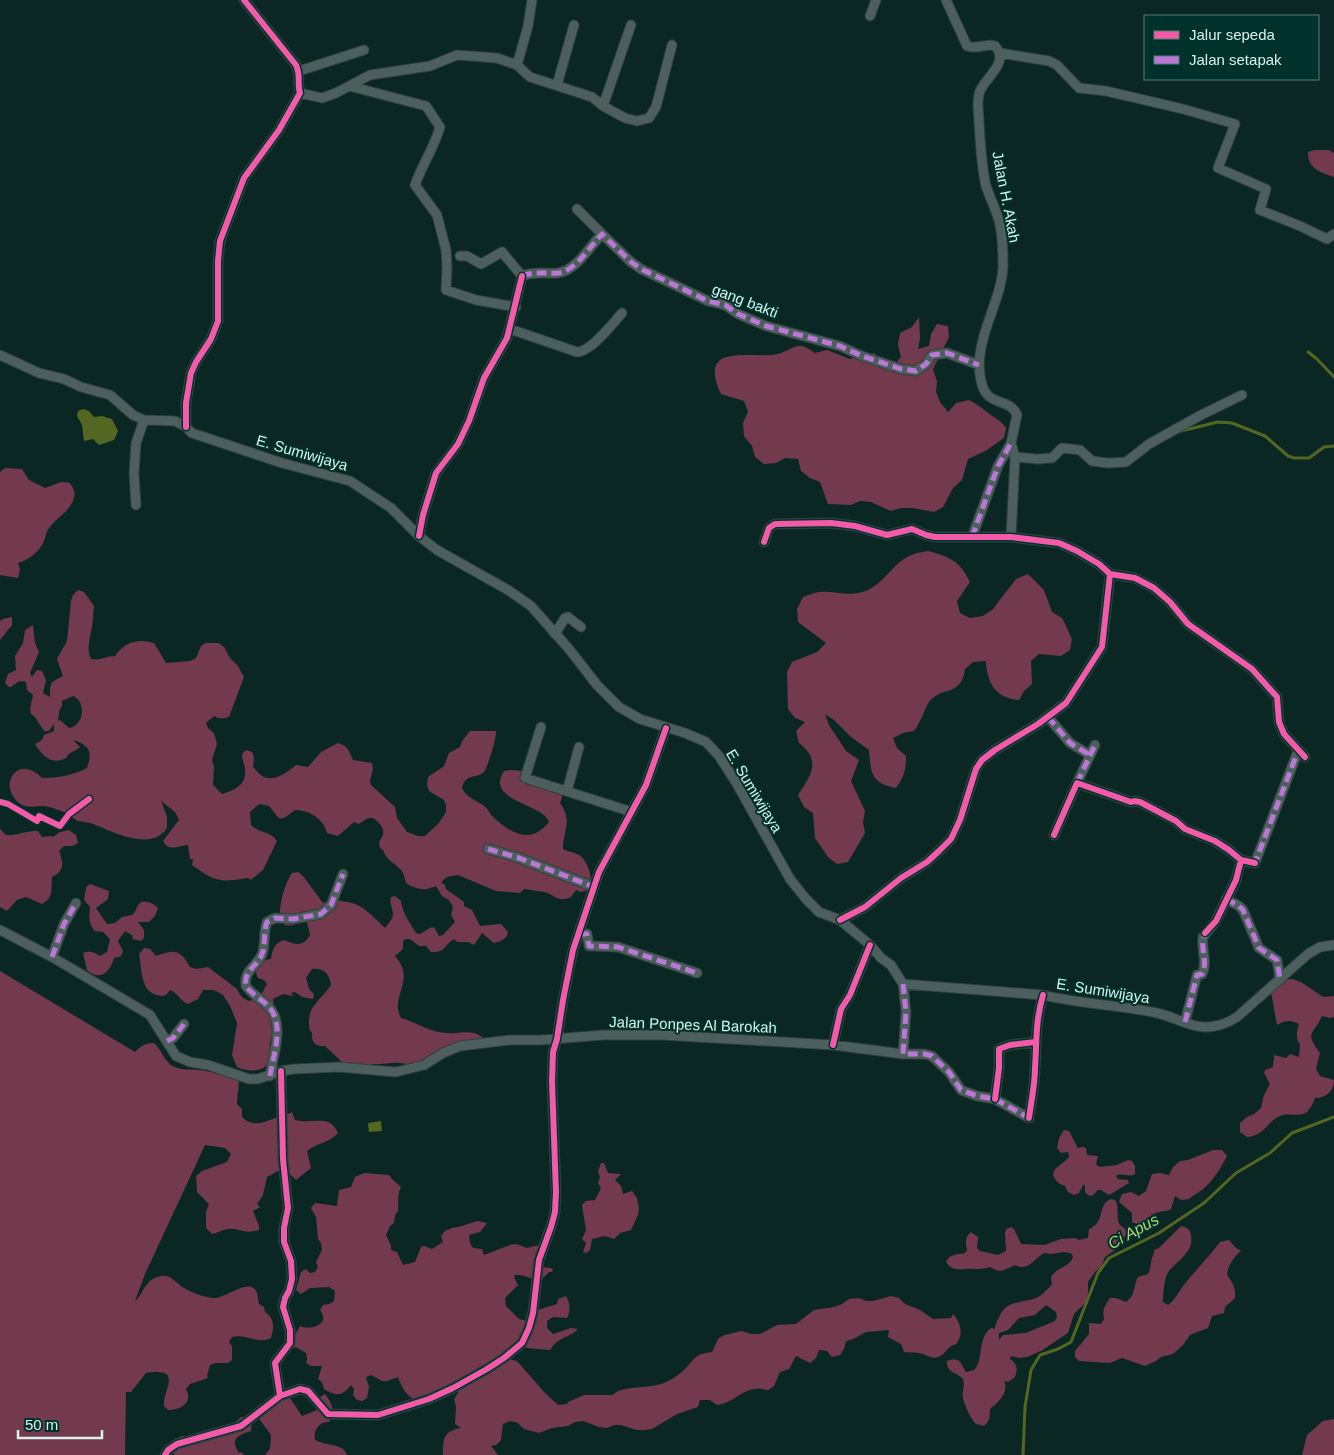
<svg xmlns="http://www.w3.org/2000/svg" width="1334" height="1455" viewBox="0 0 1334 1455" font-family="Arial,sans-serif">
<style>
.forest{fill:#73394d;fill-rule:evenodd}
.water{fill:#546722}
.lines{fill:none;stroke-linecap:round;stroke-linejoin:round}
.stream{stroke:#546722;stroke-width:3}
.street-casing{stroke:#2e413e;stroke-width:11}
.street{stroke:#4c5f5c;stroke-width:9}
.quiet{stroke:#ba77d6;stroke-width:5;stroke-dasharray:10 5;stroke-linecap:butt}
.cycleway-casing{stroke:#00322c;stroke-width:9}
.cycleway{stroke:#f35aa7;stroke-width:6}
.labels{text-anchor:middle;stroke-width:4;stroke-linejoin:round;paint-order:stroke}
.street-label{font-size:15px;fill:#d9f0eb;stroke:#00322c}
.water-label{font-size:16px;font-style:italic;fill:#b4cf6a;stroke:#00322c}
</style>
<rect width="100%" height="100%" fill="#0b2724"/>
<path class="forest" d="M1315,150H1329L1334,153V177C1322,173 1307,169 1308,152Z
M919,317L920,339L918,349L929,346L931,334L937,324L948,326L949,337L933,369L937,381L936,392L940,402L948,412L956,403L969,400C976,404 981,407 987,412C995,419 999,418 1006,428L1004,438L987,450L968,459L962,480L953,488L943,507L934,512L913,508H901L891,511L871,502L860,501L851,505L828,504L820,482L810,478L801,471L798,459L785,458L776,463L764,464L755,457L752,446L744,436L743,423L748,412L744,401L721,394C698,345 744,357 772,355C793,353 794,337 815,353L827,350L850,359L874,353L883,361L893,367L901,357L898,345L900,333L912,327Z
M5,468L22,469L29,480L45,488L61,482L70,483C72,487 76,491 74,497C72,510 57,517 50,527C46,531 46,536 44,541C39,552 29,560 18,563L20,570L18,578L0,575V472Z
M928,551C950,557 960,561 970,582L957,601L960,613L970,618L983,616L993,609L1016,579L1028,574L1044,590L1052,612L1062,618L1067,628L1072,639L1070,650L1061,656L1039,654L1031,661L1032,684L1024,691L1019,700C995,698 987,683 986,661L973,662L965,669C961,698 942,685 929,702C924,710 921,722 914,731L903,733L893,738L897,748L906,756C906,770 904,777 896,788C870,783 871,772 869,750L851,737L834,720L825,714L829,725L846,751L859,760L851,781L865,811L863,822L865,833L848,862L837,864L828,857L815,838L813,813L804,807L798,795C811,775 822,761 799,743L796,731L805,722L795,718L788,709L787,672L792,662L817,652L826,643L798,622L797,609L803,597C808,595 813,593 818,592C835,590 851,598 868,590C893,577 893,555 928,551Z
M78,590L84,592L94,606C93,613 93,620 92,627C90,639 86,648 91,659C101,661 106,656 115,656C124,642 139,638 154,643L166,663L190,661L196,658L201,646L206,643H219L224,647L230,658L238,666L244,677L229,717C223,719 219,719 214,716L206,723L208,728L214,733L217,744L212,760L214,767L213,785L222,794C233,791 247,785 245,770C245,765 242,760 242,754L246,750L252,752L254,757L253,767C256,770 259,774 262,776C273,783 288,772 296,765L308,767L321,752L338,743C348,746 349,751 353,760L372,763L373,769L370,780L371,785L395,807L397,818L407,832L418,836H425L439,823L446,812V805L444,800L429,791L427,785L428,777L444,766L449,753L460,747L462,741L470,731H496C497,737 487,770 483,773C474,779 466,773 462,788C466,797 475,800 483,805C487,807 489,813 493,817C512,834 530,845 549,822C543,803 484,801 504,771C524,766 544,783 561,793L562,798L560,803C573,821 563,830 563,849C568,852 574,852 579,855C589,862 594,880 588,890L581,892L576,890L571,897C557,903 556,895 544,892C538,891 530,890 524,889L520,893L496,891L458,875L447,877L441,882L445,885L446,889L464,902V906L472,910L480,926L501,924L508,932C507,939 501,941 494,943L482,933L474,945L468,942H457L454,939C444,945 446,953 431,952L426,946H419L410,939H406L403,941V949L395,956C417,981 389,995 401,1018C416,1022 431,1033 447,1033C460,1034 471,1029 482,1037V1043L414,1067C397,1059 388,1065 372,1064L371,1066L343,1063L325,1046C315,1047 311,1042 312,1032L310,1031C305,1006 319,1003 331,985C330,974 323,967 312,969L306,978L309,989L314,994L313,999L302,997L295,992L291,993L294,996L283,994L273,999L276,1035L270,1042C269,1047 271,1049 271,1054C271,1073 249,1073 237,1067L232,1055L237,1023L230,1006L223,995L218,992L213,990H203L198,999L188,1004C180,1001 178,993 170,990C166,996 164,997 157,995C140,991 142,968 139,954L144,948L150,949L156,956C175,949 180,949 190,967L196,969L208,967L237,989C240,996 243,999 250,1001L261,995L267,984L264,980L258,978C255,971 255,967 259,961L271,959C272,949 275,943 284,940C296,945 303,947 310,935L307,922L302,920C267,943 282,887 292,873L298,872L303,876L323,903L335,899C341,902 346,901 352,903C366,907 375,919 385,928C388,923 393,920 393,914C393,908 389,904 391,897L395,896L401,901C402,912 410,923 416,933L420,934L430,928L434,927L439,936L443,935L455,922L451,915L453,907L449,900L442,896L436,886C426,891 416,890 406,883C405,880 404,874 402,871C395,863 386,860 383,850L380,848L379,842C387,832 383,825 373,818H368L359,824L354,822L338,836L327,833C324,819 309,810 295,810C278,824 280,819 269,806L259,804L250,812L251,825C260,834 269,830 277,841L263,870L251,880L248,878C219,883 214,881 192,865L193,859H190L188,845C178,846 169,852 163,841L179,820L175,812L161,801L167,817V828C152,852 113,832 93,824C88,822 82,822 78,821C72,818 68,813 61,811C56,809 48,806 42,806C31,807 23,809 15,799C0,780 20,755 42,778C57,778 74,775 87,768C93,751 89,745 73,740L80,747C76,751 73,751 69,754C64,758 71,756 64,759C50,765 41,754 35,744L42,740L44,735L54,731V724L49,731H44L35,717L31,714L30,709L33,695L27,690L26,682L19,681L11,687H9L5,683L8,674L16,670L15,656L23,643L25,630L33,625L35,643L39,652L30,673L32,677L37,670L42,671L46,680L43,693L50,697V688L52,682L63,676L57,659L67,641L71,601L73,595ZM73,696C86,701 85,725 69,728L60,720L58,721L59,715V711L62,706V701Z
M12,617V625L0,640V621L3,619Z
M0,829L6,835C17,836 26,830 38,831L42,837L51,836L53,837L60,832L69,830L76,835L78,843L72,846H64L59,851C64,863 64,871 52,877C51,889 54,898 42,904L26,897L17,900L7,911L0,907Z
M90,884L109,891L108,899L96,908L107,924L115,923L122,917L132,915C136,912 136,908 139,904C143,898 155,904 158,908L155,916L149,922H138L144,930V938L141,941L133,939L132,935L125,931L118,941L123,951L121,956L114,958C110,972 100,982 87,970L83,953C89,950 96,953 100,956L107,952L110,939L103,932L95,931C88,923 89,916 90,907L84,900L86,887Z
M0,971L135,1052C141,1046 145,1043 154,1043C161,1049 164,1060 171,1065C181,1071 189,1069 199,1070C212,1071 224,1077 238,1077C240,1087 237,1094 237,1104L242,1109V1117C257,1132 273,1116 291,1113L292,1112L295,1120C313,1125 329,1113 338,1133C329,1143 319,1142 307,1151L311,1168L296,1180L286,1170L278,1171L267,1177L263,1195L257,1204L260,1207L253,1211L259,1226V1230C244,1235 239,1227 229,1229C223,1229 218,1233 212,1234L206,1228V1212L209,1204L197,1192L196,1176L202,1171L227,1162L231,1154L225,1148L205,1145L145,1274L135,1301C144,1294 144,1279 161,1276C171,1274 176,1283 184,1288C192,1293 204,1297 213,1298C224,1300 251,1275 257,1293C258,1296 258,1301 259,1304L264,1307L265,1312C275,1319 274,1327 271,1338C258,1345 246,1333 232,1337L229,1342L232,1346V1360L228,1363H215L210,1365L207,1376L208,1378L190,1384L186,1389C193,1402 182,1410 168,1410L164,1406C162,1390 185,1367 146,1373L131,1392H126L125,1455H0Z
M1292,979L1301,982L1323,997L1334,996V1017L1330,1018L1322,1016C1313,1036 1304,1031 1320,1053L1316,1069L1320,1076L1334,1080C1334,1091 1326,1098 1315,1098C1313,1103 1311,1108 1307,1112C1299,1118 1288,1112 1280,1116C1265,1123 1266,1135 1247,1137L1240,1132V1123L1247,1117L1254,1114L1261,1108L1264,1095L1270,1084L1264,1073L1265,1070L1273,1067L1274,1055L1286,1058L1290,1054L1299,1057L1300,1044C1295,1039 1297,1030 1299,1024C1290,1020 1286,1020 1277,1025L1271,992L1284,980Z
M1064,1130L1069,1131L1078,1148L1082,1147L1086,1148L1087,1155L1098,1156L1096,1164L1099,1167L1117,1165L1128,1160L1132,1161L1135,1166V1174C1128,1178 1122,1172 1116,1176L1118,1179L1128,1180L1129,1183L1109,1195L1101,1190H1098L1092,1196L1088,1195L1085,1192V1185H1083L1079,1193L1074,1195L1068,1192L1065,1186C1061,1185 1058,1183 1055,1179C1048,1169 1064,1164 1069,1157L1068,1152L1061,1153L1057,1148L1059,1138Z
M1213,1150H1222L1227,1156C1220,1169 1214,1180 1202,1190C1198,1193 1193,1195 1189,1199L1181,1200L1175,1196L1171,1209C1165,1212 1159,1211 1153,1214C1147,1218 1145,1222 1139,1225L1132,1222V1213L1119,1202L1122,1194L1131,1192L1139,1196L1146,1191L1152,1174L1160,1173L1169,1175L1173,1167L1180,1161L1188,1160Z
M601,1163H604L608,1173L621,1174L615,1180L621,1186L623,1194L632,1191L637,1198L639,1209L638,1215L631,1230L620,1233L614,1239L605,1236L592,1239L590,1250L586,1253L583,1252L586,1243L582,1239L586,1230L582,1205L586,1201L595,1200L601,1188L598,1183L600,1177L598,1172Z
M364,1173L389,1175L392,1179L401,1187C397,1194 399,1203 398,1211L395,1215L394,1223L390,1226L386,1235L391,1245V1250L397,1252L403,1265L415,1262L421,1247L424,1246L432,1249L443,1242L441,1236L445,1231L452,1228L462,1226L477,1221L487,1223L480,1232L469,1235L470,1243L473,1248L482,1249L484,1255L510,1245L516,1244L527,1248L540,1245L541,1267L551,1268L553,1270L552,1272H549L541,1280C532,1280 525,1274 515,1275L514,1277L518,1285L505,1298L506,1306L519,1319L527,1321C537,1308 542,1309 557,1304L558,1299L566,1296C570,1304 571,1309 567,1318L553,1317L547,1321V1328L553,1334L571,1328L578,1329C569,1338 558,1337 550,1350L527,1348L522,1343L509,1359L517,1361L544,1392L558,1405L567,1404L568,1402L584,1395H613C621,1385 650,1389 664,1383C671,1380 679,1375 684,1370C695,1359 694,1354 712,1352L718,1339L724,1335L742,1331L751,1334H760L777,1325L796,1324L814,1310L834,1307L842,1304L849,1299L859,1298L866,1301H873L891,1296L899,1298L905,1304L920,1310L933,1319L951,1318L953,1314C960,1322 964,1333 957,1343C954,1346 953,1344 950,1347C946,1350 944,1355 938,1357C932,1359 929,1356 923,1354C918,1352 910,1353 904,1352L901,1344L888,1337L889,1330L866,1332L853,1339L846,1341L844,1349L840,1355L832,1357L827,1351L819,1350L816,1358L810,1363L796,1356L789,1369L780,1372L774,1386L768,1390C742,1384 739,1402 717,1405L710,1400H700L698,1407L677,1414L652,1429L644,1430H636L621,1425H614L607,1428L599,1427L583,1421L575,1422L568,1426L552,1428L539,1433L524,1429L518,1423L510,1421L503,1424L501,1440L496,1445L491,1446L498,1455H443C443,1439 443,1431 461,1428L455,1424L456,1407L454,1399L459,1392C430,1394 412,1416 398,1377C382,1383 386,1383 371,1375L366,1377L369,1387L367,1398L362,1401L357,1400L353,1395L354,1389L351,1385C342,1397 335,1396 324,1389L322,1382L318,1379L322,1366H311L306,1363L307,1359L306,1353L296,1347L287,1350L300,1326C311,1331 331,1324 320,1310L323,1305L329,1304L334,1301L335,1291L329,1287L310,1288L301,1294L296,1290L301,1272L306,1269L310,1273L315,1272L318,1267L316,1262L322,1250L321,1243L318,1239L316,1217L311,1208L315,1203L337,1206L339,1190L351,1187L355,1177Z
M1112,1199L1116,1201C1119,1208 1116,1219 1120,1225C1122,1227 1125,1228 1126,1231V1235L1115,1250L1105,1257L1101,1267L1095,1272L1088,1282V1294L1086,1302L1074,1314L1068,1333L1041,1351L1027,1357L1019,1358L1011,1356L1010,1359C1017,1363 1018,1370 1015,1377L1008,1382L1004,1381C1009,1392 999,1402 990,1409C990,1416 990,1421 984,1426L976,1424C970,1418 965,1406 963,1398C962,1392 965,1386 963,1379C957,1372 946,1373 947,1361C960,1357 960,1362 966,1372L974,1370C985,1358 976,1340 991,1328L995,1329C995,1323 998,1320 1000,1315C1008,1299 1023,1304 1038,1297C1043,1294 1048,1289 1052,1284L1051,1277C1057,1267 1069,1268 1073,1257L1071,1253L1063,1252L1052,1254L1044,1253C1033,1259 1029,1272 1015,1265C1003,1270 1002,1274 990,1267C984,1269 979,1269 973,1269C963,1268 953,1273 946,1262C950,1253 958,1255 965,1253L967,1250C965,1242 965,1237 971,1232L978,1237L977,1248L980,1251L998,1255L1006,1251L1005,1233L1006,1229L1011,1227L1014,1229L1021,1244L1044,1245L1061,1239L1075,1238L1079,1240L1088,1238L1089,1229C1106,1223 1097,1202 1112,1199ZM1046,1305L1056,1312L1057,1317L1055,1321L1026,1333L1003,1335L999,1340V1333L1008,1330L1019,1318L1035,1315Z
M1181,1226C1187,1227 1191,1230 1191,1236C1194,1252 1177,1261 1169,1271C1164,1277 1163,1295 1163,1302L1168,1305C1175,1300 1178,1293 1183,1286C1194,1272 1206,1260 1217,1246L1220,1242L1229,1240L1235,1247L1241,1251C1234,1257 1228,1265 1227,1275C1233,1283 1236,1288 1235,1298L1225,1307L1224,1313L1212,1316L1208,1328L1190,1335L1183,1345L1173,1354L1161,1357L1156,1361L1145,1366L1122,1358L1110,1363L1079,1361L1075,1357V1351L1089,1334V1323L1101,1324L1104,1319C1102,1310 1105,1305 1110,1298H1116L1126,1302C1136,1295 1133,1286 1138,1277L1148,1274C1152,1267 1150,1260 1154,1253V1250L1159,1248Z
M325,1394C332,1403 336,1412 329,1422C319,1422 313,1430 315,1440C325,1446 344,1443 347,1455H265L270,1449L271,1435L260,1420V1414L284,1397L290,1398L302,1416L317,1410L315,1405L317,1399Z
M241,1417H248L252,1420L251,1431C239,1435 229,1438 239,1453L241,1452L244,1455H174L173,1445L181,1436L194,1438L211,1429L233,1425Z
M1334,1419V1455H1302L1307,1435L1323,1421Z"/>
<path class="water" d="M83,409L89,411L94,417L102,416L112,419L118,431L114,440L99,445L93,439L84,441L82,425L77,416L78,411Z
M381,1121L382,1131L369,1132L368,1123Z"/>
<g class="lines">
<path class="stream" d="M1308,352L1317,359L1334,377
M1181,431L1218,422L1232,423L1265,436L1288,456L1294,458H1309L1324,447L1334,446
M1023,1455L1025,1407L1031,1370L1040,1355L1058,1349L1071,1342L1098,1273L1109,1258L1159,1233L1204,1203L1236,1173L1270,1153L1292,1133L1334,1117"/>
<defs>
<path id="street" d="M946,0L967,46C976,50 986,43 995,46C1010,62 986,77 980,91C978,96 978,101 978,106C980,132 980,160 986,186C990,198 996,209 999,221C1003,235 1003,252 1003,267C1001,305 972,341 981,381C987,409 1009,396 1017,415L1011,443L1015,457L1011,537
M870,16L876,0
M1000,53L1049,61L1057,65L1079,88L1106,91L1183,109L1235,124L1218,168L1266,189L1260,210L1300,226L1327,239L1334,234
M517,65L530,77L592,97L603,106L625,118L637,121L649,118L656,107L672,45
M299,71L364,50
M557,85L574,25
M349,86L426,106L440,127C434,148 422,165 415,185L437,215L446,250L447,267L446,290L476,300L516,307
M300,93L322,98L336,93L370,75L430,66L457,55L497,58L517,65L528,26L532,0
M603,106L631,25
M577,209L602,234
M522,276C534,271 545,274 558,273C576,271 590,246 602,234L631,262L641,269L708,301L725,305L738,314L766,326L840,346L862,356L901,369L916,371L926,364L932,355L947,353L979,365
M510,329L577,352C591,352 613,323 622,313
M0,355L39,373L64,379L81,387L110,395L133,415L144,420L175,421L186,427L192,433L282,463L350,481L391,508L419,536L437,550L508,590L531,606L569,649L597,685L619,707L640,719L685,733L706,742L719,756L737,784L790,879L806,899L819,912L840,920L870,945L881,958L891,965L903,984L1043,995C1080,1004 1119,1005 1157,1013C1173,1016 1188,1027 1205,1027C1216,1027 1228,1023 1237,1017L1308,954L1320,947L1334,945
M186,427V403L191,373L196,362L211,339L218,321V261L220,241L244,178L279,130L300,93C297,84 301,75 296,65L244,0
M1015,457L1037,459L1052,458L1062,448L1080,450L1092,461L1108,463L1126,462L1149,444L1201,415L1242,395
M136,505L134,474L136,443L144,420
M419,536L423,515L436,473L458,444L469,421L484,378L507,338L522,276L502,252L481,264L467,256H460
M972,537L998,466L1011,443
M764,542L769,528L775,524L831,523L855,526L887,535L912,529L926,535L935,537H1011L1059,543L1077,551L1099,564L1110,574L1135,578L1154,588L1170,602L1188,624L1252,669L1277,697L1279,722L1284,734L1305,757
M555,634L565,618L568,617L581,627
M1048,717L1070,743L1090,755
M541,727L525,778L632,812
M1077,783L1095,745
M567,791L579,747
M1054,835L1077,783L1131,802L1134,801L1140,802L1176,821L1185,829L1215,841L1229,850L1241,860L1255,863L1298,751
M488,849L519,858L594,887
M1226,899L1239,906L1243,910L1259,948L1277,960L1280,980
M840,920L865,907L901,878L927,862L939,851L951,839L960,820L976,769L982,760L995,750L1038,724L1066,703L1102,647L1110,574
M0,930L52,957L150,1015L176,1056L190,1062L208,1065L249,1079H258L281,1071L294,1069L339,1067L396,1072L424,1065L443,1053L460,1046L510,1040H541L603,1035H662L833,1045L903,1054H925L932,1056L935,1059L949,1072L961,1090L977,1096L995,1099L1029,1118C1031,1102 1035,1085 1035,1068C1037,1040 1035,1023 1043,995
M579,934H587L589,946L618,947L697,973
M52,957L64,924L76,903
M1185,1022L1197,975L1202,974C1208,963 1201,949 1203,937L1216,921L1236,880L1241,860
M167,1041L173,1038L184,1024
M833,1045L841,1009L850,995L870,945
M903,1054L906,1012L903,984
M270,1076C273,1056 285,1024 269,1007C262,999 252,995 246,986C243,970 257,967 262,954C266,944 263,932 267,922L275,918L293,919L321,914L331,905L343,874
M995,1099L999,1068V1049L1010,1045L1035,1042
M280,1396L275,1363L290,1343V1330L283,1307L285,1298L289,1291L292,1279L291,1261L284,1242V1228L288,1208L283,1159L281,1071
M165,1455L168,1450L177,1444L241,1426L280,1396L300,1389L308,1391L328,1414L378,1415L429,1399L453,1388L487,1369L504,1358L522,1343L529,1328L533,1313L539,1260L551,1227L555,1212L556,1192L552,1082L553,1052L557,1039L563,1000L573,950L599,872L646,785L666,728"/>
</defs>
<use href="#street" class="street-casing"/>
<use href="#street" class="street"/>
<path class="quiet" d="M522,276C534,271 545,274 558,273C576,271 590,246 602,234L631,262L641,269L708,301L725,305L738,314L766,326L840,346L862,356L901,369L916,371L926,364L932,355L947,353L979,365
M972,537L998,466L1011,443
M1048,717L1070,743L1090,755
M1077,783L1095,745
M488,849L519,858L594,887
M1252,863H1255L1298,751
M1226,899L1239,906L1243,910L1259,948L1277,960L1280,980
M579,934H587L589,946L618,947L697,973
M52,957L64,924L76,903
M903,984L906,1012L903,1054H925L932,1056L949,1072L961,1090L977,1096L995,1099L1029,1118L1030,1115
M1185,1022L1197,975L1202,974C1210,959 1195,942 1209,930
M167,1041L173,1038L184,1024
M270,1076C273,1056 285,1024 269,1007C262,999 252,995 246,986C243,970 257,967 262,954C266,944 263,932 267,922L275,918L293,919L321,914L331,905L343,874"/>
<defs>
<path id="cycleway" d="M186,427V403L191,373L196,362L211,339L218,321V261L220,241L244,178L279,130L300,93C297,84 301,75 296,65L244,0
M419,536L423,515L436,473L458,444L469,421L484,378L507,338L522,276
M764,542L769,528L775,524L831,523L855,526L887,535L912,529L926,535L935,537H1011L1059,543L1077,551L1099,564L1110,574L1135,578L1154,588L1170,602L1188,624L1252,669L1277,697L1279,722L1284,734L1305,757
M0,802L8,804L37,821L39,816L60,826L69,814L89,799
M1054,835L1077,783L1131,802L1134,801L1140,802L1176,821L1185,829L1215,841L1229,850L1241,860L1255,863
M840,920L865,907L901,878L927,862L939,851L951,839L960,820L976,769L982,760L995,750L1038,724L1066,703L1102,647L1110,574
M1205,933L1216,921L1236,880L1241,860
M833,1045L841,1009L850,995L870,945
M995,1099L999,1068V1049L1010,1045L1035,1042
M1029,1118C1031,1102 1035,1085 1035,1068C1037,1040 1035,1023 1043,995
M280,1396L275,1363L290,1343V1330L283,1307L285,1298L289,1291L292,1279L291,1261L284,1242V1228L288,1208L283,1159L281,1071
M165,1455L168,1450L177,1444L241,1426L280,1396L300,1389L308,1391L328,1414L378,1415L429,1399L453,1388L487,1369L504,1358L522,1343L529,1328L533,1313L539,1260L551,1227L555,1212L556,1192L552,1082L553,1052L557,1039L563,1000L573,950L599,872L646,785L666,728"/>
</defs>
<use href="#cycleway" class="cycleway-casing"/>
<use href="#cycleway" class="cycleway"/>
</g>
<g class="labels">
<g class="street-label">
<text transform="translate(1006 197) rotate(79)" y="5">Jalan H. Akah</text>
<text transform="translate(745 301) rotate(21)" y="5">gang bakti</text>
<text transform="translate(302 453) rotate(16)" y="5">E. Sumiwijaya</text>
<text transform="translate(754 791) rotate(59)" y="5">E. Sumiwijaya</text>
<text transform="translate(1103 991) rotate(9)" y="5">E. Sumiwijaya</text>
<text transform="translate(693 1025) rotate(2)" y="5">Jalan Ponpes Al Barokah</text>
</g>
<g class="water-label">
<text transform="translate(1133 1231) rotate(-29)" y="6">Ci Apus</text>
</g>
</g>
<rect x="1144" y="15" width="175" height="65" fill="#00322c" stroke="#577e78"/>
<rect x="1154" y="31" width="25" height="8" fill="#f35aa7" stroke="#577e78"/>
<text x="1189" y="40" font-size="15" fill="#d9f0eb">Jalur sepeda</text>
<rect x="1154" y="56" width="25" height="8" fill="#ba77d6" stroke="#577e78"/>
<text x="1189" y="65" font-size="15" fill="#d9f0eb">Jalan setapak</text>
<path d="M18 1430v8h84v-8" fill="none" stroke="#d9f0eb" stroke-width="2.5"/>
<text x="25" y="1430" font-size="15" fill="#d9f0eb" stroke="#00322c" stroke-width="4" paint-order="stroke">50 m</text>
</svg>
